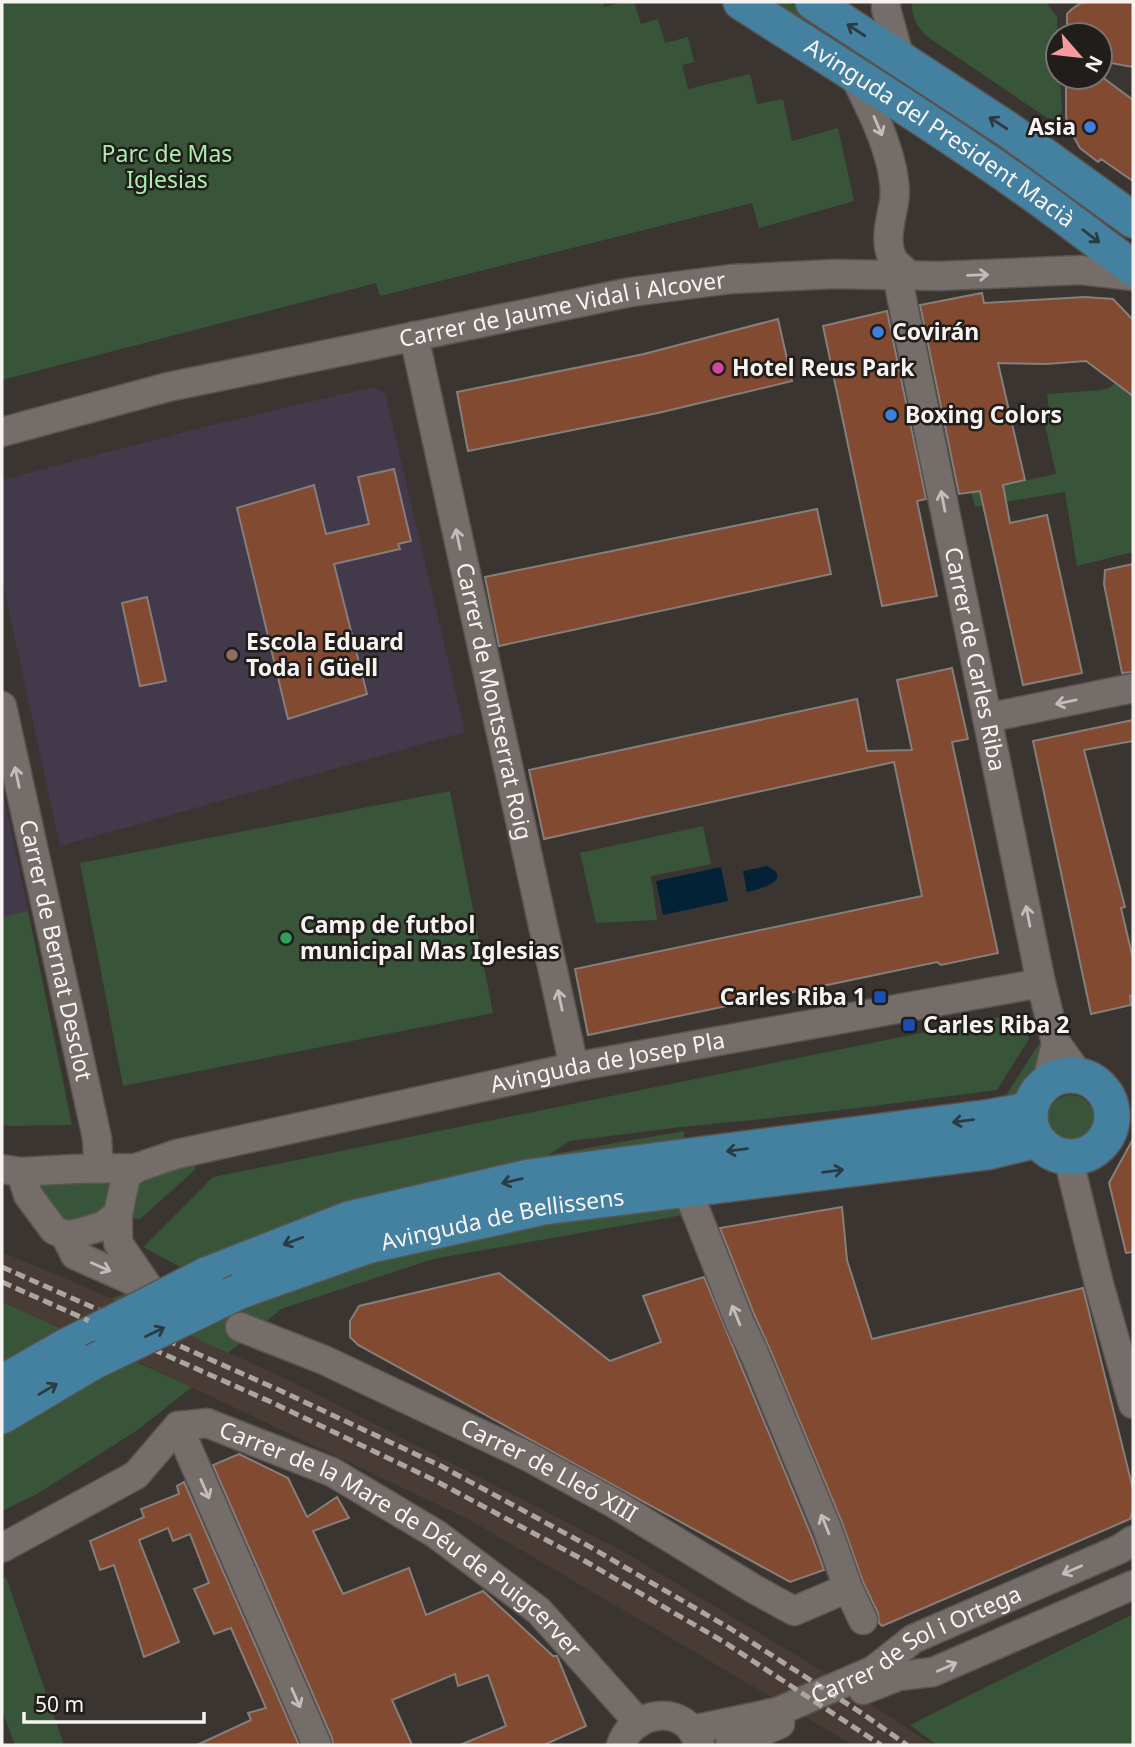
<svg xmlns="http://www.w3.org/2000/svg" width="1135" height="1747" viewBox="0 0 1135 1747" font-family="'Noto Sans',sans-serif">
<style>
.built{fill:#493c36}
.education{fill:#423a4b}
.green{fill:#385439}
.water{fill:#032235}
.building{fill:#824a31;stroke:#867e7a;stroke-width:2}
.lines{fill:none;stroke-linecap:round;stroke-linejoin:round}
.minor-casing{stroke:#595451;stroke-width:31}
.major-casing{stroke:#595451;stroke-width:38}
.minor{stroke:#756d6a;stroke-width:28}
.major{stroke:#4481a1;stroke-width:35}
.rail{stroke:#aba6a3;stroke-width:5;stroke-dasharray:10 5;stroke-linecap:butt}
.major-bridge-casing{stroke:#595451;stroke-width:38;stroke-linecap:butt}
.major-bridge{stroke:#4481a1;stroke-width:35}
.oneway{stroke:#2b3b43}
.oneway2{stroke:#c3bdbb}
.shop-dot{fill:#3f7fe0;stroke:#201d1b;stroke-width:2.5}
.hotel-dot{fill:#d1479c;stroke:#201d1b;stroke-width:2.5}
.education-dot{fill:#8d6e63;stroke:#201d1b;stroke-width:2.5}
.leisure-dot{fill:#2e9e5b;stroke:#201d1b;stroke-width:2.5}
.transit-dot{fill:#1a4fb4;stroke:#201d1b;stroke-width:2.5}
.labels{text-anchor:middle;stroke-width:5;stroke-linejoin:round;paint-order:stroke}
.poi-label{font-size:23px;font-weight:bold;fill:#f7f3f1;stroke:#201d1b;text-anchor:start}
.street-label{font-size:23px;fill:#f7f3f1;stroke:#201d1b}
.park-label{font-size:23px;fill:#a9efac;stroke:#201d1b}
</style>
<rect width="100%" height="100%" fill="#3b3531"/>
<path class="built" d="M2,1252L85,1287L288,1380L617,1548L806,1661L932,1745H853L470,1520L160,1372L2,1302Z"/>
<path class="education" d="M373,387L385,393L465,732L60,846L2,579V480L204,427Z
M2,787L28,911L2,917Z"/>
<path class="green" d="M2,2H603L604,7L624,2H634L641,24L658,19L665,43L688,37L694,62L682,65L688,89L750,74L757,104L783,99L792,141L838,128L854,201L759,228L752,203L380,296L376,283L2,380Z
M766,2H788L1033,163L1027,172Z
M912,2H1046L1057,17L1058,77H1060L1062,111L1059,117L1051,119L1047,118L929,38C917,27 911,18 912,2Z
M1116,382L1133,396V552L1077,566L1065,492L975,507L971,492L1056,474L1042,412L1049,411L1047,394L1101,390L1109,388Z
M450,791L493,1013L123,1086L80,863Z
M703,826L711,864L651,876L657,920L596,923L580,853Z
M28,911L72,1125L11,1126L2,1125V917Z
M1024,1012L1029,1039L997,1090L858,1108L753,1120L681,1127L570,1141L548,1155L684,1131L683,1215L433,1259L281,1309L228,1353L111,1299L184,1269L143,1247L213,1177Z
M1043,1044C1036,1079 1038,1080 1006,1099L1005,1097L1038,1045Z
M1048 1118a23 23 0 1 1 46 0a23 23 0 1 1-46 0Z
M194,1165L196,1169L140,1219L131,1218C132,1212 130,1202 132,1196C141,1173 174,1169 194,1165Z
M34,1178L111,1179L113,1189L104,1215L70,1224L57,1217Z
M2,1302L192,1387L139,1429L37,1494L2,1511Z
M6,1577L64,1745H15L2,1710V1579Z
M1133,1614V1745H937L910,1725Z"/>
<path class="water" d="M767,866C795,880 759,889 747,892L743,871Z
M721,867L728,901L663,915L656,881Z"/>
<path class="building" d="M1089,2H1133V67L1100,61V35H1067V14L1072,9L1081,3Z
M1066,77H1102L1133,100V181L1101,159L1098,162L1080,148L1069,128L1066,117Z
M982,293L984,303L1085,297L1113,299L1133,320V396L1086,361L1046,364L998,363L1025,480L1003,485L1010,523L1047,515L1082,673L1023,685L980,491L959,494L920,305Z
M887,311L926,499L917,501L937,596L882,606L823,326Z
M778,319L792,381L658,413L468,451L457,392L644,354Z
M394,469L411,541L398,544L400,549L334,564L367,694L288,719L237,508L314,485L326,534L369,524L358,477Z
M817,509L831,574L499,646L485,577Z
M1133,564V672L1122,673L1104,584L1105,570Z
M147,597L166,681L140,686L122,603Z
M952,668L968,739L952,742L998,953L941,965L937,962L588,1035L575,969L922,896L894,762L544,839L529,770L857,699L867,751L912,750L897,680Z
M1133,720V741L1084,750L1125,907L1121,908L1133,959V995L1130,996L1131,1005L1091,1014L1033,741Z
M1133,1139V1252L1126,1253L1109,1183Z
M842,1207L847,1260L872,1339L1083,1288L1133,1489V1510L1130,1519L882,1626L879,1623L878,1613L863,1582L843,1525L769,1347L754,1314L720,1228Z
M499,1273L610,1361L661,1342L643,1296L704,1277L812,1537L824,1570L790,1582L358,1345L350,1337V1321L359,1306Z
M239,1454L288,1478L307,1517L337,1497L349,1518L313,1531L343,1594L409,1568L426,1615L483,1591L553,1656H557L586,1726L544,1745H460L506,1726L488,1675L458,1686L455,1674L392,1700L412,1745H333L332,1738L213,1465Z
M184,1482L299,1745H197L251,1720L248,1713L266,1708L231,1628L214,1634L194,1589L209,1583L190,1534L173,1541L168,1528L139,1540L179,1642L144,1657L114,1565L100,1570L90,1541L144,1517L141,1509L179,1494L177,1486Z"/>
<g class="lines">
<defs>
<g id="minor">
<path d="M886,2V9L900,59"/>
<path d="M853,73C869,106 884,133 892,169C894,180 896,191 894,202C891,220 883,243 894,261C898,266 905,271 910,276"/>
<path id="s1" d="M897,275L1041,983L1056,1043L1079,1075"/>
<path id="s2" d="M414,336L574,1067"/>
<path id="s3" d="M2,432L168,387L631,292L731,279L835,274L939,276L1081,270L1133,276"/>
<path id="s4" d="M2,706L97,1138L98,1155"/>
<path d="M987,718L1133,688"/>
<path d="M1047,1082L1056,1043"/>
<path d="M1068,1157L1099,1284L1133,1404"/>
<path id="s5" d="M2,1169L21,1172L74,1169L136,1168L177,1154L574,1067L1041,983"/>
<path d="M21,1172L28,1195L54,1230L65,1235L79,1233L103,1226L118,1214L126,1176L136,1168"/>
<path d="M687,1189L739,1321L754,1353L828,1531L848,1588L863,1620"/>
<path d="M118,1214V1243L149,1288"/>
<path d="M65,1235L75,1255L149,1288"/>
<path id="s6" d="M240,1327L324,1360L527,1456L615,1504L754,1589L794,1611L848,1588"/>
<path d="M178,1426L317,1745"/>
<path id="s7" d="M2,1548L136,1475L178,1426L207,1423L332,1472L436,1534L539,1611L639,1723"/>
<path d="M863,1690L899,1676L933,1672L1133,1585"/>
<path id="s8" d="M692,1730L777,1712L874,1670L913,1639L1120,1549L1133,1540"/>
<path d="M621,1745C630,1716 672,1704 692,1730C695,1735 697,1741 700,1745"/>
<path d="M730,1745L780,1724"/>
</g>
<g id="major">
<path id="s9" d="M741,2C841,66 943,129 1039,198C1071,221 1102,245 1133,268"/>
<path d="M813,2L1007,129L1133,220"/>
<circle cx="1071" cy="1116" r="41"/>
<path d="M206,1275L349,1219L529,1177L991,1117L1030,1110"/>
<path id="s10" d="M240,1291L367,1246L544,1207L987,1152L1037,1140"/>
<path d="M2,1383L65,1347L105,1327"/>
<path d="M2,1416L93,1362"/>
</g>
</defs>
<use href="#minor" class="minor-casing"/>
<use href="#major" class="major-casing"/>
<use href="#minor" class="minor"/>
<use href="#major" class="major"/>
<path class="rail" d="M2,1267L279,1390L441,1466L585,1544L731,1629L863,1714L907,1745
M2,1282L271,1402L434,1480L578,1557L724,1642L881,1745"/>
<defs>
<path id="major-bridge" d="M105,1327L206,1275
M93,1362L240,1291"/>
</defs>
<use href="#major-bridge" class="major-bridge-casing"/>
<use href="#major-bridge" class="major-bridge"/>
</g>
<defs><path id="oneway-shaft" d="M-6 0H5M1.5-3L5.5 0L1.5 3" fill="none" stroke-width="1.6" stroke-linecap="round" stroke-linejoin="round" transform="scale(1.75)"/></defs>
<g class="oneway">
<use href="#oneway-shaft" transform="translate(856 30) rotate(-147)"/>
<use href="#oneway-shaft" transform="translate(998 123) rotate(-147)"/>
<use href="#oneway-shaft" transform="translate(1091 236) rotate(37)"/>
<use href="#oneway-shaft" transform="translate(963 1121) rotate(173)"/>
<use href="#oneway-shaft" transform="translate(737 1150) rotate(173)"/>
<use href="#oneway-shaft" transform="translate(833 1171) rotate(-7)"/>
<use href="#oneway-shaft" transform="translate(512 1181) rotate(167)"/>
<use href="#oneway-shaft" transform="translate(293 1241) rotate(159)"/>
<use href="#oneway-shaft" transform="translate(155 1332) rotate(-26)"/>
<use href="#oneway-shaft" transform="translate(48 1389) rotate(-31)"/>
</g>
<g class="oneway2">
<use href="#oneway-shaft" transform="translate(878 126) rotate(67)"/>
<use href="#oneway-shaft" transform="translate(978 275) rotate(-2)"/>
<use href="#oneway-shaft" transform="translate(943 501) rotate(-101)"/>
<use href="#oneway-shaft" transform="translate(458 539) rotate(-102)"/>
<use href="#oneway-shaft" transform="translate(1066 702) rotate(168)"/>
<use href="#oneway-shaft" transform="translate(17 777) rotate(-102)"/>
<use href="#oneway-shaft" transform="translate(1028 916) rotate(-101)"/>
<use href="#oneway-shaft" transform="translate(560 1000) rotate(-102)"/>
<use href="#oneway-shaft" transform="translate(101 1267) rotate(24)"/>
<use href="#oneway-shaft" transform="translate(736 1315) rotate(-112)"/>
<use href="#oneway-shaft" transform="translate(205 1489) rotate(66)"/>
<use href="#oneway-shaft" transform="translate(825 1524) rotate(-112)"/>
<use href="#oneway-shaft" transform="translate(1072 1570) rotate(156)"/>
<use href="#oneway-shaft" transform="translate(947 1667) rotate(-24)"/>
<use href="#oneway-shaft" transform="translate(296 1698) rotate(66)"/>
</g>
<g class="shop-dot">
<circle cx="1090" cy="127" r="7"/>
<circle cx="878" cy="332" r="7"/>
<circle cx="891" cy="415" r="7"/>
</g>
<circle class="hotel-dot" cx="718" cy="368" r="7"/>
<circle class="education-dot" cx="232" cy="655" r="7"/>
<circle class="leisure-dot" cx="286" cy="938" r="7"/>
<g class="transit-dot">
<rect x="873" y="990" width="14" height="14" rx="3.5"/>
<rect x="902" y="1018" width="14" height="14" rx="3.5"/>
</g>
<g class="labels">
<g class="poi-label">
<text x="1076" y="135" text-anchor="end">Asia</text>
<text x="892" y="340">Covirán</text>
<text x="732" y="376">Hotel Reus Park</text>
<text x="905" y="423">Boxing Colors</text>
<text x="246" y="650">Escola Eduard<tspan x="246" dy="26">Toda i Güell</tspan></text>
<text x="300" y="933">Camp de futbol<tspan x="300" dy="26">municipal Mas Iglesias</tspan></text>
<text x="866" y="1005" text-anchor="end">Carles Riba 1</text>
<text x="923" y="1033">Carles Riba 2</text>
</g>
<g class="street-label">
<text dy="8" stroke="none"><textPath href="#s9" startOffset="238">Avinguda del President Macià</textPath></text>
<text dy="8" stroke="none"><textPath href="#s3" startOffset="574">Carrer de Jaume Vidal i Alcover</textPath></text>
<text dy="8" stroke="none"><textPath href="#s1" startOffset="392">Carrer de Carles Riba</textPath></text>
<text dy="8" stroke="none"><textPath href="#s2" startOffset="374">Carrer de Montserrat Roig</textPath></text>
<text dy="8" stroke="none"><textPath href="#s4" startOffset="250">Carrer de Bernat Desclot</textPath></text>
<text dy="8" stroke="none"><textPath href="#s5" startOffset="618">Avinguda de Josep Pla</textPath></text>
<text dy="8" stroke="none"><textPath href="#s10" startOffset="273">Avinguda de Bellissens</textPath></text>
<text dy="8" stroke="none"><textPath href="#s6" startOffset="341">Carrer de Lleó XIII</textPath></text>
<text dy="8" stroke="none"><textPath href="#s7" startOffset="474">Carrer de la Mare de Déu de Puigcerver</textPath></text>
<text dy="8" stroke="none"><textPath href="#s8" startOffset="242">Carrer de Sol i Ortega</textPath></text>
</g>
<g class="park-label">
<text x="167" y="162">Parc de Mas<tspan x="167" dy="26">Iglesias</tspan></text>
</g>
</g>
<rect width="1135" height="1747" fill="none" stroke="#f7f3f1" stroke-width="7"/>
<g transform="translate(1079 56) rotate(118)"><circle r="33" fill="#201d1b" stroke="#767371" stroke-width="2"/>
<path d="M0-5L12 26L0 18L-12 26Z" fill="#f59b9e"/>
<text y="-10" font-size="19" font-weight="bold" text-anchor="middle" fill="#f7f3f1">N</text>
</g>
<path d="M24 1712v10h180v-10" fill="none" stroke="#f7f3f1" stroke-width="3.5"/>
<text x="35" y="1712" font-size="21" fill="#f7f3f1" stroke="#201d1b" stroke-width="5" paint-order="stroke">50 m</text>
</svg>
